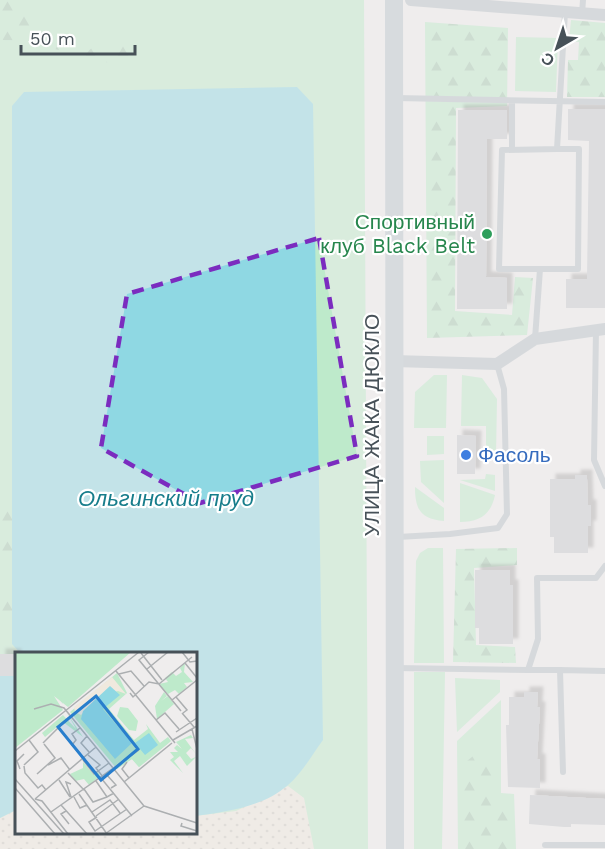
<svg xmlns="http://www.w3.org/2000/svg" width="605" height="849" viewBox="0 0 605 849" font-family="'Work Sans',sans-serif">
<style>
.green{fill:#beeacb;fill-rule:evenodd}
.forest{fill:url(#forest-firs)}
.sand{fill:url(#sand-dots)}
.water{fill:#8fd8e3}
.building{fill:#c7cacf;filter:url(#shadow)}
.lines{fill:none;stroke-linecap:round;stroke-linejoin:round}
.lane{stroke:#b9c2c8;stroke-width:6}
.street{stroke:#b9c2c8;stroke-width:12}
.secondary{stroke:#bac5cd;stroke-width:18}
.marked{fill:none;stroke:#7b2cbf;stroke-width:4.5;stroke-dasharray:12 8;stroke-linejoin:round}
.leisure-dot{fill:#2e9e5b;stroke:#fff;stroke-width:2}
.shop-dot{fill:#3f7fe0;stroke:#fff;stroke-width:2}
.labels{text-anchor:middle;stroke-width:4.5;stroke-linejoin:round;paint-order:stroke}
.leisure-label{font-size:21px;fill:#27864d;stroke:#fff;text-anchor:end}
.street-label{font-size:21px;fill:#475158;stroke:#fff}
.shop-label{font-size:21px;fill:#366cbe;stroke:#fff;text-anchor:start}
.water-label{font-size:22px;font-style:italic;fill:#177d8b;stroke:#fff}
.inset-road{fill:none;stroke:#acafb1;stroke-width:1.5}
.view{fill:#287ecd;fill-opacity:0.15;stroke:#287ecd;stroke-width:3}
.inset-edge{fill:none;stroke:#475158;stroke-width:3}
</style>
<defs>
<pattern id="forest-firs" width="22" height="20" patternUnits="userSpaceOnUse" patternTransform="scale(1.5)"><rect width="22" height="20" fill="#beeacb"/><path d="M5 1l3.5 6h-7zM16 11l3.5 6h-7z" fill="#a5cab0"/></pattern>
<pattern id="sand-dots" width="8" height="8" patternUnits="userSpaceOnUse" patternTransform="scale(1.5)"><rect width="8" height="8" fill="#f0e9de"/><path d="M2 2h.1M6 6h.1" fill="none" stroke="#cfcac1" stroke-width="1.8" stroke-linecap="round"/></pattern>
<filter id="shadow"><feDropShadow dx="5.5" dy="-5.5" stdDeviation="1.5" flood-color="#0004"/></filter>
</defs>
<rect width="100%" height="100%" fill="#efeded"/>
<path class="green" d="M0,0H364L368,849H0ZM16,654H195V832H16Z
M516,37L558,38L556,92L515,91Z
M434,375H447L446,428H414L415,392Z
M462,375L482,378L497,399L496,454H486V426H461Z
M427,436H444V454L427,455Z
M444,460V503L421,482L420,461Z
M486,474L495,475V491L460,480L485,479Z
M460,483L495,495C491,515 479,522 460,522Z
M415,487L444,508V521C421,519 415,510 415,487Z
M428,548H443L444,663H414L416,561L420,553Z
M414,672H445L442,849H414Z
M455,678L500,680V692L457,732Z
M501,700V793L514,794L516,849H458L457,741Z"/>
<path class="forest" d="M0,0H28V7L38,24L62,32L68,37L65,45L59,50L50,48L45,41L3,40L0,36Z
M571,20L605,23V97H567L568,60H578L579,42L569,41Z
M425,22L508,28L507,106L456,108L455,311L512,315L515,277L533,278L527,335L427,338Z
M114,41L126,47L130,54L125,64L85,60C87,45 101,44 114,41Z
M4,507L19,517L20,561L0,562V508Z
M517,548V565L474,568L476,645L515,647L516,663L453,662L456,549Z
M0,576C4,594 29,619 0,630Z
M484,747L494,757V797L509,805L513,826L507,838L511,849H465L461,766Z"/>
<path class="sand" d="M288,786L304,798L314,849H0V818L16,810V832H195V816L236,811Z"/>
<path class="water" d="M297,87L313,104L323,740C312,755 302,773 288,785C263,807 226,812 195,816V654H21L12,644V106L24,92Z
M0,676H16V810L0,818Z"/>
<path class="building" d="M568,109H605V308H566V279H587L589,141L568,140Z
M458,110H507V139H487L486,277L507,278V309H457Z
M457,435L476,436L475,474H457Z
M575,475H587V479L588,505H591V526H588V553H554V537H550V479H575Z
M475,570H510V585H513V644H479V628H475Z
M0,654H16L15,676H0Z
M524,692H538L537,707H540L537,759H540V788L508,787L506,725H509V697H524Z
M530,795L605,799V825L571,824V827H564L529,824Z"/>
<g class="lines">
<path class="lane" d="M582,14L583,0
M396,98L605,102
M512,101V149
M540,269H578L579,149H557
M596,330L594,460L605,486
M535,339L540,269H499L502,150L557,149L565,12
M398,537L450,534L498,528L507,514L504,389L497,364
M396,668L528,670L538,639L537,578H596L605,566
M528,670H560L563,772
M560,670L605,671
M545,845H605"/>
<path class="street" d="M411,0L605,15
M394,361L497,364L535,339L605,329"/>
<path class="secondary" d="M394,0L395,849"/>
</g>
<path d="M0 0H605V849H0ZM319,238L357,456L200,503L101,448L127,294Z" fill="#efeded" fill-opacity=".55" fill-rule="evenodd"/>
<path class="marked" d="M319,238L357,456L200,503L101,448L127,294Z"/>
<circle class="leisure-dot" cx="487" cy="234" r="6"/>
<circle class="shop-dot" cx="466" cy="455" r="6"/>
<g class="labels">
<g class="leisure-label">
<text x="475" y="229">Спортивный<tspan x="475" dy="24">клуб Black Belt</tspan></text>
</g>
<g class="street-label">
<text transform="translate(372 425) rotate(-90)" y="7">УЛИЦА ЖАКА ДЮКЛО</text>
</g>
<g class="shop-label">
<text x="478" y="462">Фасоль</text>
</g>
<g class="water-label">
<text x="166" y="506">Ольгинский пруд</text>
</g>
</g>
<g transform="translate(15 652)">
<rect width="182" height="182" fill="#efeded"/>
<path d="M0,0H116L53,55L39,44L48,58L0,96ZM102,21L112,41L94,57L119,88L133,77L131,72L145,91L153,85L156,89L124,115L117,107L102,117L55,60ZM149,40L152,44L146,49L153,44L159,52L142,67L140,54ZM105,55L113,56L123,69L121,79L114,78L102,64ZM52,61L68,85L48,70L30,85L27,81L48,63L61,77Z" fill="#beeacb"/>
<path d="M0,0L21,24L30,41L27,43L31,45L19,49V46L27,42L25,38L19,42L14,47L18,56L14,51L15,59L0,70V57L3,65V60L8,61L12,54L9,50L0,56ZM7,0H112L51,52L52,43L50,46L45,40L48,52ZM170,11L169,20L178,30L169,31L172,35L164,42L160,38L153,42L144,32L153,30L150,26L157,20L161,24L167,20L165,16ZM176,83L178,86L170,87L181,102L176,96L171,101L176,107L181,105L172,114L165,104L159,109L168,121L155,108L159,105L155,100H163L159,96L162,93L167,97L161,90ZM156,89L124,115L117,107L102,116L116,105H127L122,107L124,110ZM68,110L79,123L83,120L85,124L74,133L69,127L60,129L55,122L68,116Z" fill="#beeacb"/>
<path d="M97,25L111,42L103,39L83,45L66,63L60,60L59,55Z" fill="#f0e9de"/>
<path d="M95,34L105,43L88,57L117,91L100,107L66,67L68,59ZM134,81L143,93L130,103L120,91Z" fill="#8fd8e3"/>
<path class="inset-road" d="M134,0L124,8L166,59M167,0L175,10L182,9M126,1L147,28M170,11L182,26M132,17L153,0M101,19L160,91M104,22L116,19L129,34M115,41L118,45L134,30L144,32L177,5M161,45L172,58L168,61M157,48L182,28M19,57L36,52L49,56L129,154M167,61L179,75M141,68L150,61L164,77M65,76L57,82L61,88L57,93L70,107M177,77L182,97M161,80L182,66M72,84L66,91L74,100M158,88L182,74M28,91L47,72M0,99L124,0M73,103L85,113L81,116L88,125M68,108L79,122L94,111M112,110L107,117L114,126M9,113L23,100L14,88M33,113L46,106L55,118M9,114L10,121L23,136L27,133L31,138M5,117L2,109L9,102M53,121L69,138M22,122L40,106L29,92M91,122L101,133L96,136M86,126L117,164M0,127L49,182M44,128L55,145M81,129L92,145L99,141M109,130L157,91M0,136L40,182M69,137L78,150L92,145M64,142L92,182M56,145L51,130L56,132M59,145L65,156L72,153M20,147L81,95M20,147L27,149L53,182M46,153L72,182M129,154L182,171M51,159L46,162L54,172M36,160L124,98M77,160L95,148L105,161M81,164L104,147M82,165L74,170L80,179L112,157M167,171L166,174L182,179M90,182L129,154"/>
<path class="view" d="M81,44L123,97L86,128L43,75Z"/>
<rect width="182" height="182" class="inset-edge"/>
</g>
<g transform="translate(557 48) rotate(219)" stroke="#ffffff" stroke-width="4.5" paint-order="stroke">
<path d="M0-4.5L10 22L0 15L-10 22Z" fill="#475158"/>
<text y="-9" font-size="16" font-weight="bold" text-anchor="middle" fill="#475158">С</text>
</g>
<path d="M21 45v9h114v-9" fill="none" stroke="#475158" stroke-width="3"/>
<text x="30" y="45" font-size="18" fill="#475158" stroke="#ffffff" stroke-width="4.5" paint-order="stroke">50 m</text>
</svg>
